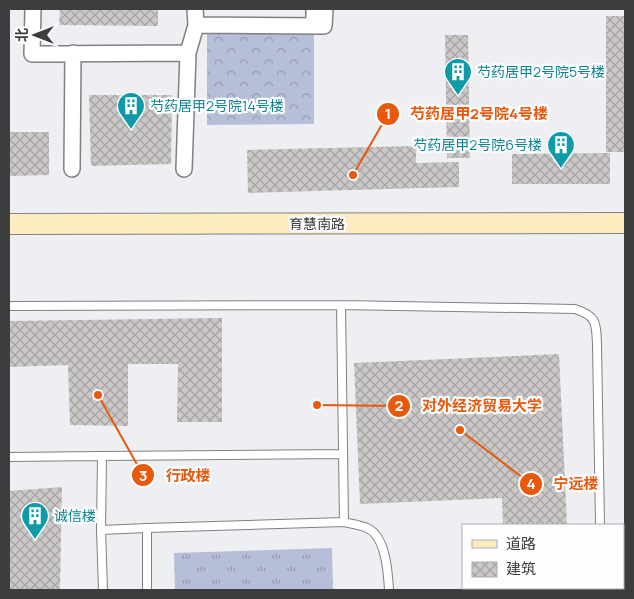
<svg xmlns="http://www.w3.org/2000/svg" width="634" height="599" viewBox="0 0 634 599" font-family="Manrope,'Noto Sans SC',sans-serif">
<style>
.grass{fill:url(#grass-tufts)}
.forest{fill:url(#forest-crowns)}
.building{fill:url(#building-cross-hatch)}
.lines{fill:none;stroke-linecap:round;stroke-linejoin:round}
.lane-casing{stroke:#7f8082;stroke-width:10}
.street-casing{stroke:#7f8082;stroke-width:18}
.secondary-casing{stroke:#7f8082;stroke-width:22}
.lane{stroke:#fff;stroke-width:8}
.street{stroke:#fff;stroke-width:15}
.secondary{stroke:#feecc0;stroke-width:20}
.labels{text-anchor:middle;stroke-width:4.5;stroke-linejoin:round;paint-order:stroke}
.culture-label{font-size:14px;fill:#0d838f;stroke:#fcfdff;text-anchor:start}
.street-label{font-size:14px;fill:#3c3d3e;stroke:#fcfdff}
.leader{fill:none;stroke:#e8590c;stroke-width:2}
.callout-dot{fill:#e8590c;stroke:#fcfdff;stroke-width:2}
.mark-label{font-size:15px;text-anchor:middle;font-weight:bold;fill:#fff}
.callout-label{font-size:15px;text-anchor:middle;font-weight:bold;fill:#e8590c;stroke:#fcfdff;stroke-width:4.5;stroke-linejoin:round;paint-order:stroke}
</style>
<defs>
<pattern id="grass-tufts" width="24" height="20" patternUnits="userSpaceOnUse" patternTransform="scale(1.25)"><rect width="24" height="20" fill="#b6bed9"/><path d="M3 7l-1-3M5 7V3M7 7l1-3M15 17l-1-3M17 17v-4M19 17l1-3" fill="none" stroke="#959cb1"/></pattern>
<pattern id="forest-crowns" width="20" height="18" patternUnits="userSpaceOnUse" patternTransform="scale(1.25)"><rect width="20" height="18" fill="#b6bed9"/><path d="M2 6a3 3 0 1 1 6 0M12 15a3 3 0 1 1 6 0" fill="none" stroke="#959cb1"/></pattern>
<pattern id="building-cross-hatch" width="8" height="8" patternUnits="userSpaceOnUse" patternTransform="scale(1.25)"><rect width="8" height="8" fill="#cbc8c7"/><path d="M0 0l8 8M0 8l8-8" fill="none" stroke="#a6a4a3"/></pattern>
</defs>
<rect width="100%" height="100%" fill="#eeeff2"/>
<path class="grass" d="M332,548L333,590H175L174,553Z"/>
<path class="forest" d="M207,29H314V124L207,125Z"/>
<path class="building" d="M60,9H158V26L59,25Z
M606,16H625V152H606Z
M445,35H468L470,158H447Z
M89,95H172L171,164L91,166Z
M9,132H49V175L9,176Z
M416,146V163L459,162V187L248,193L247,150Z
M610,153V184H512V154Z
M222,318V422H177L178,364H128V426L70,425L68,365L9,367V321Z
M559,354L567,525H503L502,498L360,504L354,363Z
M62,487L60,590H9V491Z"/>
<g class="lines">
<defs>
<path id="lane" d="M341,305L344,522
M9,306L341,305L575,309C597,316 596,323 597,344L600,525
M102,456L341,454
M9,457L102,456L101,530L147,528
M101,530L103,590
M601,588V590
M147,590V528L344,522C351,524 360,525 367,528C386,536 388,573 389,590"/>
<path id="street" d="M33,9L32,54L188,53L196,25L324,26L325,9
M195,9L196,25
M314,26V9
M72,169L73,53
M184,169L188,53"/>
<path id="secondary" d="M9,224L625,223"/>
</defs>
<use href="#lane" class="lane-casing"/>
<use href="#street" class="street-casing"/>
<use href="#secondary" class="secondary-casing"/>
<use href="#lane" class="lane"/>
<use href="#street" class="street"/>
<use href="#secondary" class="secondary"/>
</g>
<defs>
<symbol id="building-pin" viewBox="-11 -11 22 30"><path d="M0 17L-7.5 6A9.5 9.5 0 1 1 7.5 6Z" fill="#0f9aa8" stroke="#fcfdff"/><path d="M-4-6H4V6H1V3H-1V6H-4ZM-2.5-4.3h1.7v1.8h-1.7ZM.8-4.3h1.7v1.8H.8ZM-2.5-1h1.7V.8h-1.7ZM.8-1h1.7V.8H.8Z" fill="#fff"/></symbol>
</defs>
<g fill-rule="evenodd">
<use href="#building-pin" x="442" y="56" width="32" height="43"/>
<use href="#building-pin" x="115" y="90" width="32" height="43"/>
<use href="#building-pin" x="545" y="129" width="32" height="43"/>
<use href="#building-pin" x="19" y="500" width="32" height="43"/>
</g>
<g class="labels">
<g class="culture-label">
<text x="477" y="77">芍药居甲2号院5号楼</text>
<text x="150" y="111">芍药居甲2号院14号楼</text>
<text x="542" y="150" text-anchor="end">芍药居甲2号院6号楼</text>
<text x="54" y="521">诚信楼</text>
</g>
<g class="street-label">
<text x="317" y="229">育慧南路</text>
</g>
</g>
<path class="leader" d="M353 175L388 114M317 405L399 406M98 395L143 475M460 430L531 484"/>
<g class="callout-dot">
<circle cx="353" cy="175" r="5"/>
<circle cx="317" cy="405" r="5"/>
<circle cx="98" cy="395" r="5"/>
<circle cx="460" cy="430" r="5"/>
<circle cx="388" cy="114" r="12"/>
<circle cx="399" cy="406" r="12"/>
<circle cx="143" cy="475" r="12"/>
<circle cx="531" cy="484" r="12"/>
</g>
<g class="mark-label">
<text x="388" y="119">1</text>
<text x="399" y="411">2</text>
<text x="143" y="481">3</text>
<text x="531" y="489">4</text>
</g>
<g class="callout-label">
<text x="479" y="119">芍药居甲2号院4号楼</text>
<text x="482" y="411">对外经济贸易大学</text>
<text x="188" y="481">行政楼</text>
<text x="576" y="489">宁远楼</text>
</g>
<rect width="634" height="599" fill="none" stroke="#3c3d3e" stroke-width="20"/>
<rect x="462" y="524" width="162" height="65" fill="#fcfdff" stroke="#afb0b2"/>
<rect x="472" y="540" width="25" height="8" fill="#feecc0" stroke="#afb0b2"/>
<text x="506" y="549" font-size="15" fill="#3c3d3e">道路</text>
<rect x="472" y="562" width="25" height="15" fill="url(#building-cross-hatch)" stroke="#afb0b2"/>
<text x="506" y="574" font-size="15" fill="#3c3d3e">建筑</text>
<g transform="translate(35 35) rotate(270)" stroke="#fcfdff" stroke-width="4" paint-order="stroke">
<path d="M0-4L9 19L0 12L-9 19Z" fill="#3c3d3e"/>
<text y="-8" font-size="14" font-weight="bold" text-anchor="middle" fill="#3c3d3e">北</text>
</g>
</svg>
